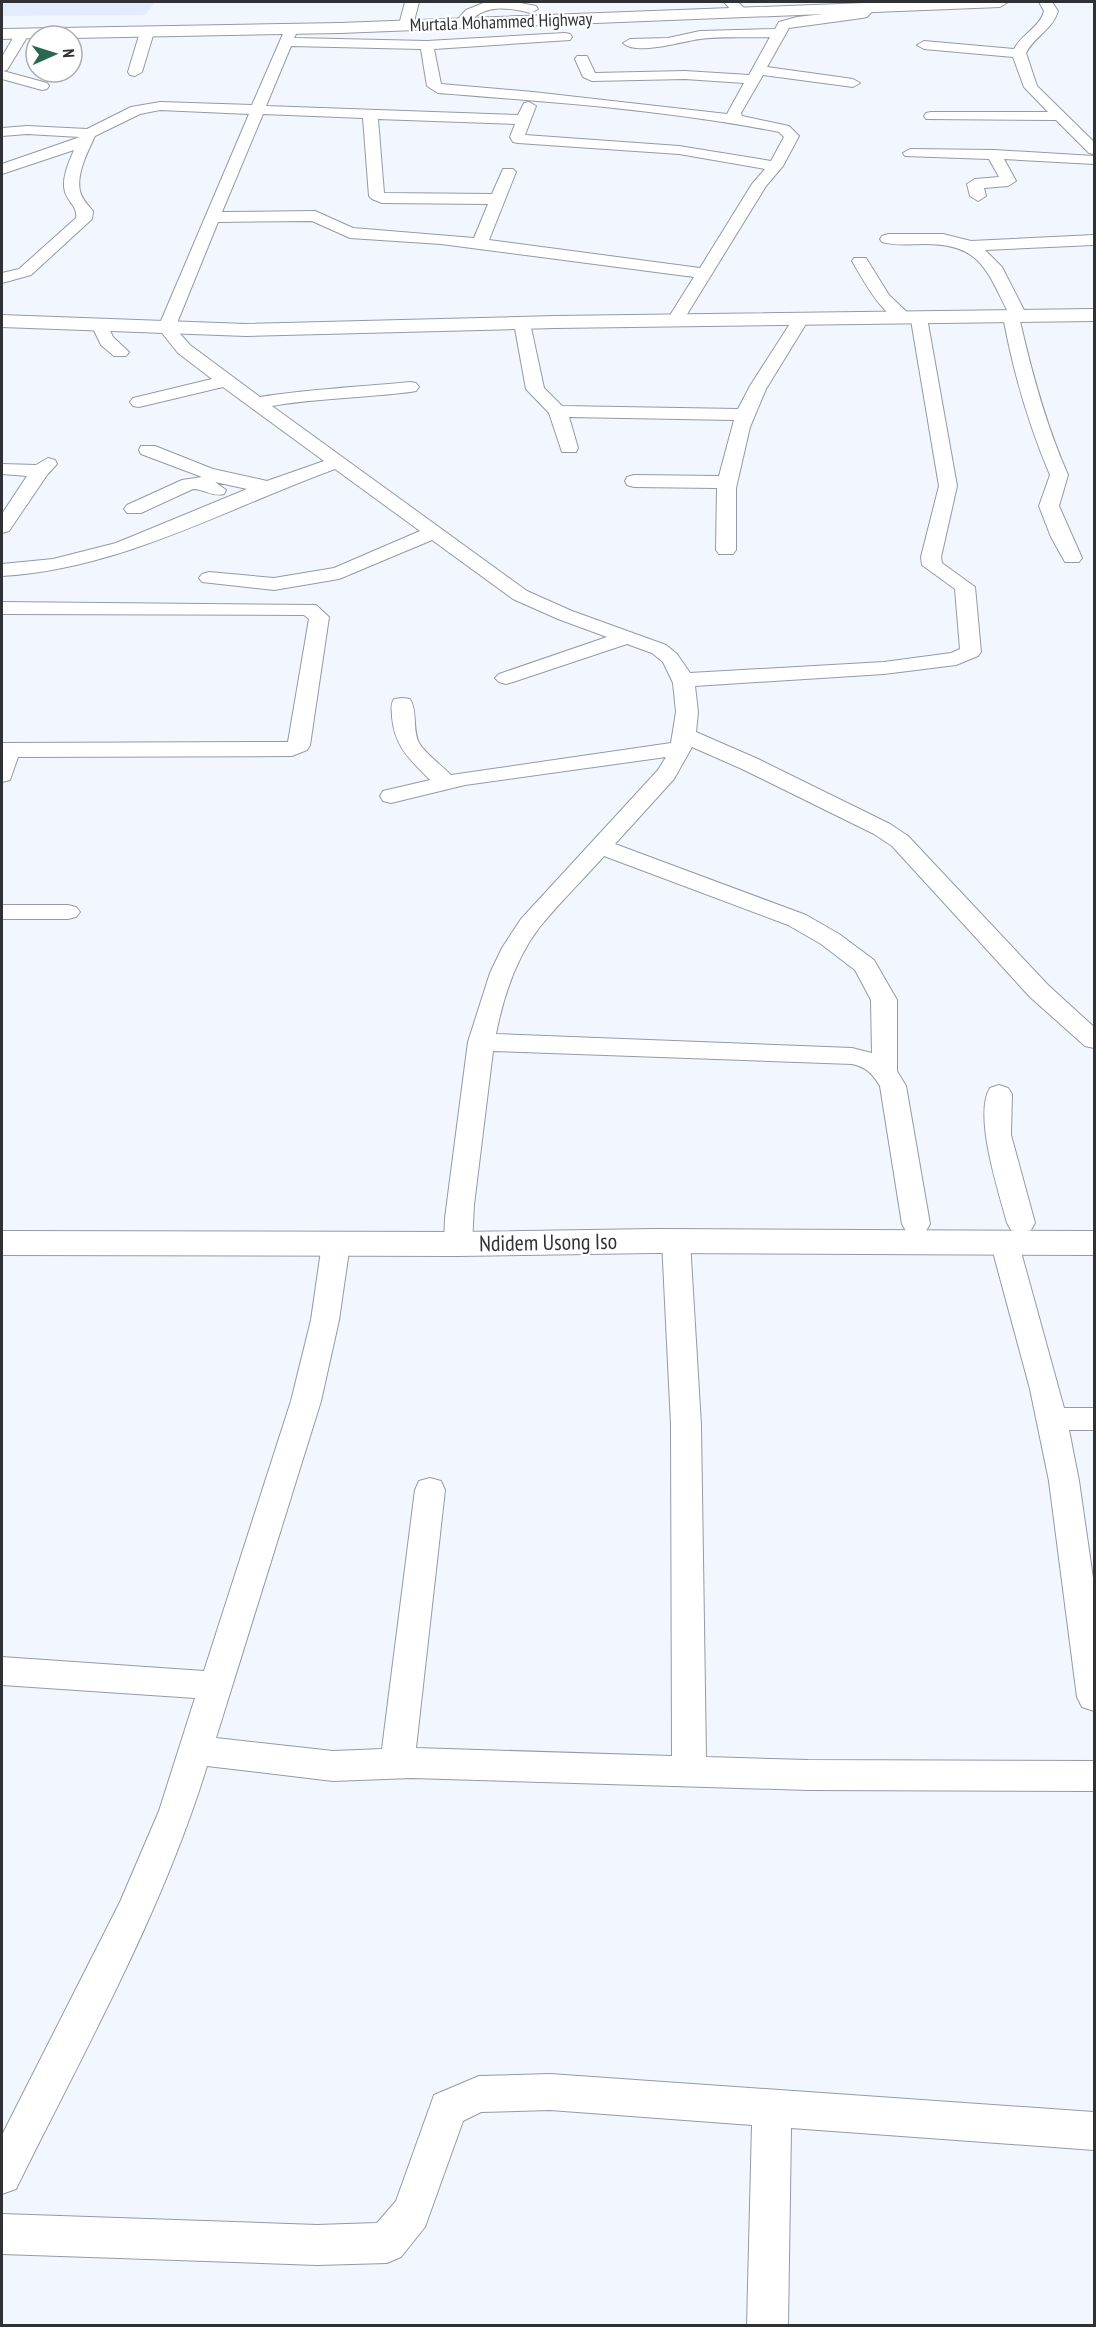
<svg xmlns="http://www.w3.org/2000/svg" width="1096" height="2327" viewBox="0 0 1096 2327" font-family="'PT Sans Narrow',sans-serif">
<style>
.built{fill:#e3ecfd}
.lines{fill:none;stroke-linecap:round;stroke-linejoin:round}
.minor-casing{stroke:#959aa3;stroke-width:2}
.major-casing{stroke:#959aa3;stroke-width:2}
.highway-casing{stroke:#959aa3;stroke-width:2}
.minor{fill:#fff;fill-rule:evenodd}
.major{fill:#fff;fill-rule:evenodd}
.highway{fill:#fff;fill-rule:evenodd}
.labels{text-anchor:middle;stroke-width:4.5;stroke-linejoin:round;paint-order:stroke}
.far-street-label{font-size:18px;fill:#2f3135;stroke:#fff}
.street-label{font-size:22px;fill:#2f3135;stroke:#fff}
</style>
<rect width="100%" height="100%" fill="#f2f7ff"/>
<path class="built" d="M2,2H155L145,15L2,16Z"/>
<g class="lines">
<defs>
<path id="minor" d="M405,2H419L414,21L407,25L400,21Z
M486,2H515L536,6L538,9L531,13C510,8 485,3 470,22H460L458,19L466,10Z
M724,2H738L744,8L737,12L732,11Z
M1039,2H1052L1058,11C1053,29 1034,37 1026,53L1037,86L1094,142V154L1089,153L1056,120L926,119L924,116L926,113L931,112H1048L1024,87L1013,57L924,49L917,45L924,41L1014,49C1022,34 1041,26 1044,11Z
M869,3L876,7L867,17L862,18L789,28L767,67L853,79L860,83L853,87L763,75L741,113L742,116L789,126L799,136L783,166L766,186L681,324L675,325L667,320L694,277L441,244L350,238L312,221L218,222L175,328L190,345L260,397C310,389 360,387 410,382L416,383L419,387L416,391L410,392C364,398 317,398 272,406L527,591L572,611L666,645L677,654L690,673L884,662L951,653L960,649L955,589L922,565L921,557L939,486L911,320C890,332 861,276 852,261L854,258H866L889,295L912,317L919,313L927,318L957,486L941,557L942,563L975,587L981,652L978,656L956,665L884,674L695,686L698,712L696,732L758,759L890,824L908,836L1048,985L1094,1027V1048L1085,1046L1030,997L892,846L874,834L742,769L692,747L674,779L615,844L806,915L839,934L874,960L897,1000V1071L906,1086L930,1224L926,1231L916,1234L906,1231L902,1224L880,1086C873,1074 866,1067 852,1064L493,1051L474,1205L472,1244L468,1251L458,1254L448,1251L444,1244L445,1218L468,1042L490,973L502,948L521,919L658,770L666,757L465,785L391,803L383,801L380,796L383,791L430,780C410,759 395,748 392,717C392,710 390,705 394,699L402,698L410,699C418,712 412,729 419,743C426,754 441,765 451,775L671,743L676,712L673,683L663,662L652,653L627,644L513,682L506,684L499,682L495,678L499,674L607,637L558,619L513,599L432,540L339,579L274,590L202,582L199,578L202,574L209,572L274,578L334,568L420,531L335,469C225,509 121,569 2,576V564L53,559L116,543L247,489L215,482L226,490L224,494C212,497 204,489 193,489L141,513H127L124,509L127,505L182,480L202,477L141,454L139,450L141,446H155L213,469L267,481L324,461L223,387L139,407L133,406L130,402L133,398L212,379L178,353L158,328L249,114L160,110L140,114L95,136C88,151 76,174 80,191C81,198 88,205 93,211L92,219L31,275L2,283V273L19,269L76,218C78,207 68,202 65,192C61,179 69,162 74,150L2,174V164L80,137L27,134L2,136V128L27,126L87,129L131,107L160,102L252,105L286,27L291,26L298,30L294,38L427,41L565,33L570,34L572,37L570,40L434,49L441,84L533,92L727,114L744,83L685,79L592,81L583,77L575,59L577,56H587L595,73L685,71L749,75L770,37C747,38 723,36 700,39C683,41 636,56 623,43L630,39L668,38L700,31L775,29L779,22L797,17L858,10ZM291,46L421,49L427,86L438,93C552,102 668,110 779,132L784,137L771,161L679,146L525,135L536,106L529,102L524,103L518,115L266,106ZM263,114L363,118L369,196L372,199L382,203L488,204L474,238L353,228L315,211L222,212ZM378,119L515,124L510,137L513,142L518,143L679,154L765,169L752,184L700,268L489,240L516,172L513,169H503L492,194L384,193ZM604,856L788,925L821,944L855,970L871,1000L872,1053L852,1048L496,1034C503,998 516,958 539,928C559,903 583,880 604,856Z
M147,28L154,32L142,72L135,76L130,75L128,72L140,32Z
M22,30L29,34L7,70L3,71L47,83L49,86L47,89L42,90L2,79V57L17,31Z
M910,149L994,150L1094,156V164L1004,159L1016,181L1008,186L984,188L986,196L978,201L970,196L967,184L975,179L999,177L989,159L905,156L903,153Z
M888,234H943L971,241L1094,235V245L985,250L1002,267L1027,316L1020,321C1032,374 1046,425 1068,475L1059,506L1082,558L1079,562H1065L1051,537L1039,506L1050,475C1028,423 1013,371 1003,316L1008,312C986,268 979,244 925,244C911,244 896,246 882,242L880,239L882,236Z
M801,314L809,319L766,389L750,427L736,488V550L733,554H719L716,550L717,488L634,487L627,485L625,481L627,477L634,475L719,476L734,420L569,417L578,448L576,452H562L549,413L526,389L514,323L522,318L530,323L544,388L562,406L738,409L750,386L793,319Z
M100,321L106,322L113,337L129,352L126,356H114L101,345L92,326L94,322Z
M48,458L55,460L57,464L47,475L9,531L2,533V514L27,476L2,474V464L36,465Z
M2,602L316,605L329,617L310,745L307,750L292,756L18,757L10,780L2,782V743L288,742L309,619L304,615L2,614Z
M2,905H68L76,907L80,912L76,917L68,919H2Z
M999,1085L1008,1088L1012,1094L1011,1135L1035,1223L1031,1230L1021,1233L1011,1230L1007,1223C999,1192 973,1115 990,1088Z
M676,1231L686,1234L690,1241L701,1425L706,1757L808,1760L1094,1761V1791L808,1790L412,1778L333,1781L207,1766C162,1913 84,2051 16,2189L2,2194V2135L120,1902L159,1811L195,1698L2,1685V1657L204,1671L291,1401L311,1320L322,1244L326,1237L336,1234L346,1237L350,1244L339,1320L321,1401L216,1738L333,1751L382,1749L415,1490L419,1481L430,1478L441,1481L445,1490L416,1748L672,1756L671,1425L662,1241L666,1234Z
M1004,1231L1014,1234L1018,1241L1064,1408H1094V1430H1069L1079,1481L1094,1585V1711L1082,1707L1077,1697L1049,1481L1030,1389L990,1241L994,1234Z
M550,2074L1094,2112V2150L791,2128L788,2326H747L752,2125L550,2110L481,2112L463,2121L425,2227L401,2257L387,2263L317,2265L2,2254V2214L317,2225L377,2223L396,2201L434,2095L479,2076Z"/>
<path id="major" d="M1094,309V321L555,328L246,336L2,327V315L246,324L555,316Z"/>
<path id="highway" d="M891,2H1008L1000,7L340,33L72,38L36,36V38L2,39V29L340,23Z
M654,1229L1094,1231V1255L654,1253L458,1256L2,1255V1231L458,1232Z"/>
</defs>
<use href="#minor" class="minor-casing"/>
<use href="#major" class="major-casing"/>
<use href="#highway" class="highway-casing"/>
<use href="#minor" class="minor"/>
<use href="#major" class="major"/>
<use href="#highway" class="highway"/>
</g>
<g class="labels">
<g class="far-street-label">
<text transform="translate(501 22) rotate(-2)" y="6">Murtala Mohammed Highway</text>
</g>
<g class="street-label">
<text transform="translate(548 1242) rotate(-1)" y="8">Ndidem Usong Iso</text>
</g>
</g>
<rect width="1096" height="2327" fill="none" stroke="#2f3135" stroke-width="6"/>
<g transform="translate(54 54) rotate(87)"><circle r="28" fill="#ffffff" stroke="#acadae" stroke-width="1.5"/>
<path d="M0-4.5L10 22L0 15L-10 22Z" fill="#2b6650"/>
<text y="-9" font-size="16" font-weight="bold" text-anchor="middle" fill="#2f3135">N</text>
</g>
</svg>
